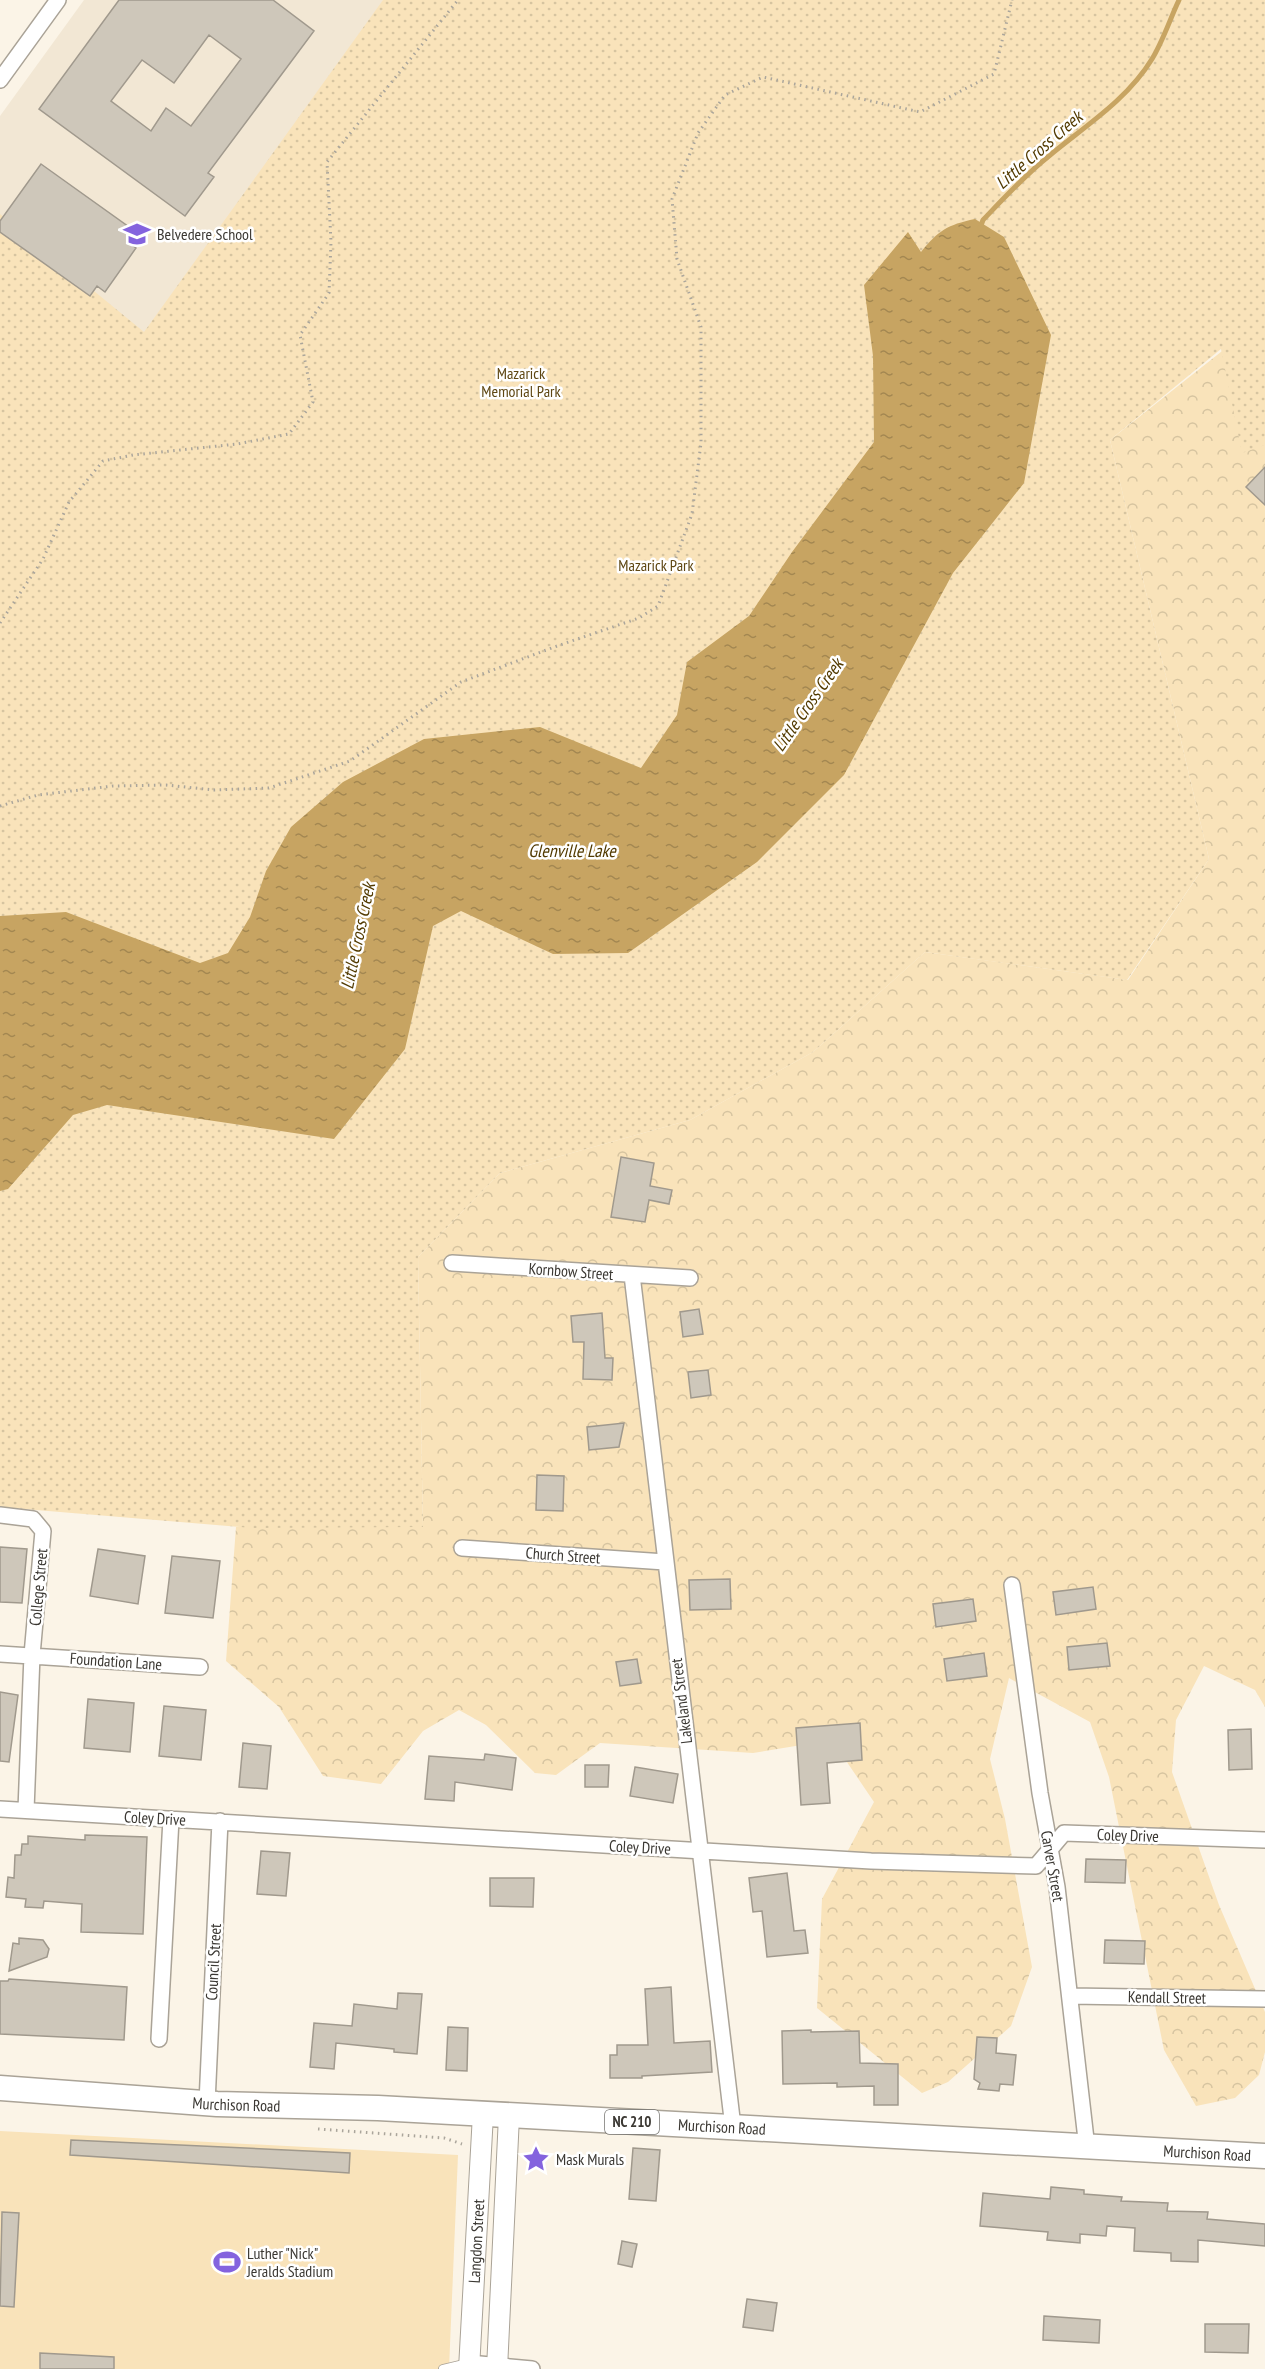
<svg xmlns="http://www.w3.org/2000/svg" width="1265" height="2369" viewBox="0 0 1265 2369" font-family="'PT Sans Narrow',sans-serif">
<style>
.built{fill:#f2e7d4}
.forest{fill:url(#forest-crowns)}
.park{fill:url(#park-dots)}
.pitch{fill:#f9e3ba}
.water{fill:url(#water-ripples)}
.lines{fill:none;stroke-linecap:round;stroke-linejoin:round}
.stream{stroke:#c7a462;stroke-width:5}
.building{fill:#cec7ba;stroke:#a0998d;stroke-width:1.5;fill-rule:evenodd}
.service-casing{stroke:#aaa397;stroke-width:10}
.minor-casing{stroke:#aaa397;stroke-width:18}
.tertiary-casing{stroke:#aaa397;stroke-width:22}
.primary-casing{stroke:#aaa397;stroke-width:27}
.path{stroke:#aaa59b;stroke-width:3;stroke-dasharray:1.5 4.5;stroke-linecap:butt}
.service{stroke:#fff;stroke-width:8}
.minor{stroke:#fff;stroke-width:15}
.tertiary{stroke:#fff;stroke-width:20}
.primary{stroke:#fff;stroke-width:24}
.labels{text-anchor:middle;stroke-width:5;stroke-linejoin:round;paint-order:stroke}
.shield{fill:#fff;stroke:#767470;stroke-width:1.5}
.shield-label{font-size:15px;font-weight:bold;fill:#3b3833}
.poi-label{font-size:16px;fill:#3b3833;stroke:#fff;text-anchor:start}
.park-label{font-size:16px;fill:#5e4612;stroke:#fff}
.street-label{font-size:16px;fill:#3b3833;stroke:#fff}
.water-label{font-size:18px;font-style:italic;fill:#523a01;stroke:#fff}
</style>
<defs>
<pattern id="forest-crowns" width="20" height="18" patternUnits="userSpaceOnUse" patternTransform="scale(1.5)"><rect width="20" height="18" fill="#f9e3ba"/><path d="M2 6a3 3 0 1 1 6 0M12 15a3 3 0 1 1 6 0" fill="none" stroke="#d6c4a0"/></pattern>
<pattern id="park-dots" width="8" height="8" patternUnits="userSpaceOnUse" patternTransform="scale(1.5)"><rect width="8" height="8" fill="#f9e3ba"/><path d="M2 2h.1M6 6h.1" fill="none" stroke="#d6c4a0" stroke-width="1.8" stroke-linecap="round"/></pattern>
<pattern id="water-ripples" width="26" height="14" patternUnits="userSpaceOnUse" patternTransform="scale(1.5)"><rect width="26" height="14" fill="#c7a462"/><path d="M2 4q2-2 4 0t4 0M15 11q2-2 4 0t4 0" fill="none" stroke="#a38751"/></pattern>
</defs>
<rect width="100%" height="100%" fill="#fbf4e7"/>
<path class="built" d="M84,0H397L161,416L0,306V116Z"/>
<path class="forest" d="M1265,317V1707L1255,1690L1204,1666L1176,1720L1172,1772L1219,1905L1265,2012V2052L1259,2075L1235,2098L1196,2106L1164,2050L1109,1777L1090,1722L1009,1678L990,1759L1005,1819L1032,1967L1011,2026L948,2082L922,2093L817,2008L822,1899L874,1802L832,1740L753,1753L600,1743L556,1775L535,1773L486,1725L459,1710L423,1731L381,1784L323,1776L279,1707L226,1661L236,1527H423L418,1257L500,1173L690,1120L813,1052L925,952L1128,980L1209,859L1110,440Z"/>
<path class="park" d="M383,0H1265V445L1242,453L1221,349L1110,440L1209,859L1127,980L925,952L813,1052L690,1120L500,1173L418,1257L423,1527L252,1528L0,1507V214L144,332Z"/>
<path class="pitch" d="M0,2131L458,2155L449,2369H0Z"/>
<path class="water" d="M975,219L1004,237L1051,335L1024,483L953,573L844,775L757,862L628,953L553,954L461,911L433,926L405,1049L334,1139L107,1105L73,1115L8,1189L0,1191V916L66,912L200,963L228,953L250,917L266,871L291,827L343,782L424,739L540,727L641,768L677,715L687,662L749,616L792,552L874,442L873,356L864,285L908,232L921,252C939,230 947,225 975,219Z"/>
<g class="lines">
<path class="stream" d="M980,228L983,220C1004,198 1025,175 1049,156C1085,126 1127,100 1152,59C1163,41 1170,19 1179,0"/>
</g>
<path class="building" d="M119,0H273L314,31L208,173L214,177L185,216L39,109ZM209,35L241,59L191,126L166,108L151,131L111,101L142,60L174,83Z
M41,164L136,232L129,243L136,248L105,292L97,286L90,296L0,232V221Z
M1265,467V505L1246,487Z
M621,1157L654,1163L650,1186L672,1190L669,1204L649,1200L645,1222L611,1217Z
M699,1309L703,1334L683,1337L680,1312Z
M602,1313L605,1358H613L612,1380L583,1379L584,1342H573L571,1316Z
M708,1370L711,1395L691,1398L688,1372Z
M624,1423L619,1447L589,1450L587,1427Z
M537,1475L564,1476L563,1511L536,1510Z
M0,1547L27,1549L22,1603L0,1602Z
M98,1549L145,1556L138,1604L90,1596Z
M172,1556L220,1561L213,1618L165,1613Z
M730,1579L731,1609L690,1610L689,1580Z
M1093,1587L1096,1609L1056,1615L1053,1592Z
M973,1599L976,1621L936,1627L933,1604Z
M1107,1643L1110,1666L1069,1670L1067,1647Z
M984,1653L987,1676L947,1681L944,1659Z
M637,1659L641,1683L620,1686L616,1662Z
M0,1692L18,1695L9,1762L0,1761Z
M88,1699L134,1703L130,1752L84,1748Z
M164,1706L206,1710L201,1760L159,1756Z
M860,1723L862,1760L827,1763L830,1803L801,1805L796,1728Z
M1251,1729L1252,1769L1229,1770L1228,1730Z
M243,1743L271,1746L267,1789L239,1787Z
M485,1754L516,1758L512,1790L455,1782L454,1801L425,1799L429,1756L484,1760Z
M585,1765H609L608,1787H585Z
M635,1767L678,1774L673,1803L630,1796Z
M85,1835L147,1837L143,1934L81,1932L82,1904L44,1901L43,1908L25,1907L26,1899L6,1897L8,1877L14,1878L15,1855H21L22,1844H28V1836L85,1840Z
M261,1851L290,1853L286,1896L257,1894Z
M1086,1859L1126,1860L1125,1883L1085,1882Z
M787,1873L794,1931L805,1930L808,1953L767,1957L762,1911L753,1912L749,1878Z
M490,1878H534L533,1907L490,1906Z
M19,1938L43,1940L49,1949L47,1957L9,1971L13,1943L19,1944Z
M1105,1940L1145,1941L1144,1964L1104,1963Z
M9,1979L127,1987L124,2040L0,2034V1981H8Z
M671,1987L674,2043L710,2041L712,2072L642,2076V2078H610V2055H617V2045H648L645,1989Z
M398,1993L422,1994L417,2054L394,2052V2049L336,2043L334,2069L310,2067L314,2023L352,2026L354,2004L397,2009Z
M448,2027L468,2028L467,2071L446,2070Z
M811,2030V2032L859,2031L860,2063L898,2064V2105H874V2086L837,2087V2083L783,2084L782,2031Z
M977,2037L997,2038L996,2053L1016,2055L1013,2085L1000,2084L999,2091L978,2089L980,2083L974,2079Z
M71,2140L350,2153L349,2173L70,2155Z
M633,2148L660,2150L656,2201L629,2199Z
M1051,2187L1084,2190V2194L1122,2197L1121,2201L1168,2203L1167,2211L1208,2212L1207,2219L1265,2224V2246L1198,2240V2262L1171,2261V2253L1134,2251L1135,2228L1107,2226L1106,2236L1080,2234V2243L1047,2240L1048,2232L980,2226L983,2193L1050,2199Z
M2,2212L19,2213L14,2307L0,2306Z
M622,2241L637,2244L632,2267L618,2264Z
M747,2299L777,2303L773,2331L743,2327Z
M1044,2316L1100,2320L1099,2343L1043,2340Z
M1205,2324H1249L1248,2353L1205,2352Z
M40,2353L114,2357V2369H40Z"/>
<g class="lines">
<defs>
<path id="service" d="M443,2369L468,2363"/>
<path id="minor" d="M0,80L58,0
M452,1263L690,1278
M632,1275L733,2127
M0,1515L33,1519L43,1531L32,1655L26,1810
M462,1548L665,1562
M1012,1585L1040,1793L1057,1887L1087,2148
M0,1654L200,1667
M0,1809L871,1861L1036,1866L1064,1833L1265,1840
M1070,1996L1265,1999
M159,2039L171,1819
M207,2103L220,1821
M469,2363L532,2369"/>
<g id="tertiary">
<path id="s1" d="M469,2369L483,2114"/>
<path d="M497,2369L509,2116"/>
</g>
<g id="primary">
<path id="s2" d="M0,2088L217,2104L378,2108L1265,2156"/>
</g>
</defs>
<use href="#service" class="service-casing"/>
<use href="#minor" class="minor-casing"/>
<use href="#tertiary" class="tertiary-casing"/>
<use href="#primary" class="primary-casing"/>
<path class="path" d="M0,623L43,559L69,502L103,461L133,455L237,444L289,434L313,402L300,335L329,293L331,242L327,162L458,0
M0,806L38,795L113,786L166,785L214,790L269,788L350,761L461,682L557,646L639,618L658,606L692,514L701,443V327L677,259L672,199L698,133L725,95L763,77L920,112L994,74L1012,0
M318,2129L444,2138L462,2144"/>
<use href="#service" class="service"/>
<use href="#minor" class="minor"/>
<use href="#tertiary" class="tertiary"/>
<use href="#primary" class="primary"/>
</g>
<defs>
<symbol id="school-bare" viewBox="-9 -9 18 18"><path d="M0-5L7-2L0 1L-7-2ZM-4 1L0 2.5L4 1V4Q0 6-4 4Z" fill="#8463de" stroke="#fff" stroke-width="2.5" paint-order="stroke"/></symbol>
<symbol id="sight-bare" viewBox="-9 -9 18 18"><path d="M0-6L1.8-2.2L6-1.7L2.9 1.2L3.7 5.4L0 3.3L-3.7 5.4L-2.9 1.2L-6-1.7L-1.8-2.2Z" fill="#8463de" stroke="#fff" stroke-width="2.5" paint-order="stroke"/></symbol>
<symbol id="stadium-bare" viewBox="-9 -9 18 18"><path d="M0-5a6.5 5 0 1 0 0 10a6.5 5 0 1 0 0-10ZM-3.5-1.8h7v3.6h-7Z" fill="#8463de" stroke="#fff" stroke-width="2.5" paint-order="stroke"/></symbol>
</defs>
<g fill-rule="evenodd">
<use href="#school-bare" x="118" y="215" width="38" height="38"/>
<use href="#sight-bare" x="517" y="2140" width="38" height="38"/>
<use href="#stadium-bare" x="208" y="2243" width="38" height="38"/>
</g>
<g class="labels">
<rect class="shield" x="605" y="2110" width="54" height="24" rx="4.5"/>
<g class="shield-label">
<text x="632" y="2127">NC 210</text>
</g>
<g class="poi-label">
<text x="157" y="240">Belvedere School</text>
<text x="556" y="2165">Mask Murals</text>
<text x="247" y="2259">Luther "Nick"<tspan x="247" dy="18">Jeralds Stadium</tspan></text>
</g>
<g class="park-label">
<text x="521" y="379">Mazarick<tspan x="521" dy="18">Memorial Park</tspan></text>
<text x="656" y="571">Mazarick Park</text>
</g>
<g class="street-label">
<text transform="translate(571 1271) rotate(4)" y="6">Kornbow Street</text>
<text transform="translate(563 1555) rotate(4)" y="6">Church Street</text>
<text transform="translate(38 1587) rotate(-85)" y="6">College Street</text>
<text transform="translate(116 1661) rotate(4)" y="6">Foundation Lane</text>
<text transform="translate(681 1701) rotate(-97)" y="6">Lakeland Street</text>
<text transform="translate(155 1818) rotate(3)" y="6">Coley Drive</text>
<text transform="translate(1128 1835) rotate(2)" y="6">Coley Drive</text>
<text transform="translate(640 1847) rotate(3)" y="6">Coley Drive</text>
<text transform="translate(1053 1866) rotate(80)" y="6">Carver Street</text>
<text transform="translate(213 1962) rotate(-87)" y="6">Council Street</text>
<text transform="translate(1167 1997) rotate(1)" y="6">Kendall Street</text>
<text dy="6" stroke="none"><textPath href="#s2" startOffset="237">Murchison Road</textPath></text>
<text dy="6" stroke="none"><textPath href="#s2" startOffset="723">Murchison Road</textPath></text>
<text dy="6" stroke="none"><textPath href="#s2" startOffset="1209">Murchison Road</textPath></text>
<text dy="6" stroke="none"><textPath href="#s1" startOffset="128">Langdon Street</textPath></text>
</g>
<g class="water-label">
<text transform="translate(1039 150) rotate(-41)" y="6">Little Cross Creek</text>
<text transform="translate(808 705) rotate(-55)" y="6">Little Cross Creek</text>
<text x="572" y="857">Glenville Lake</text>
<text transform="translate(358 936) rotate(-78)" y="6">Little Cross Creek</text>
</g>
</g>
</svg>
